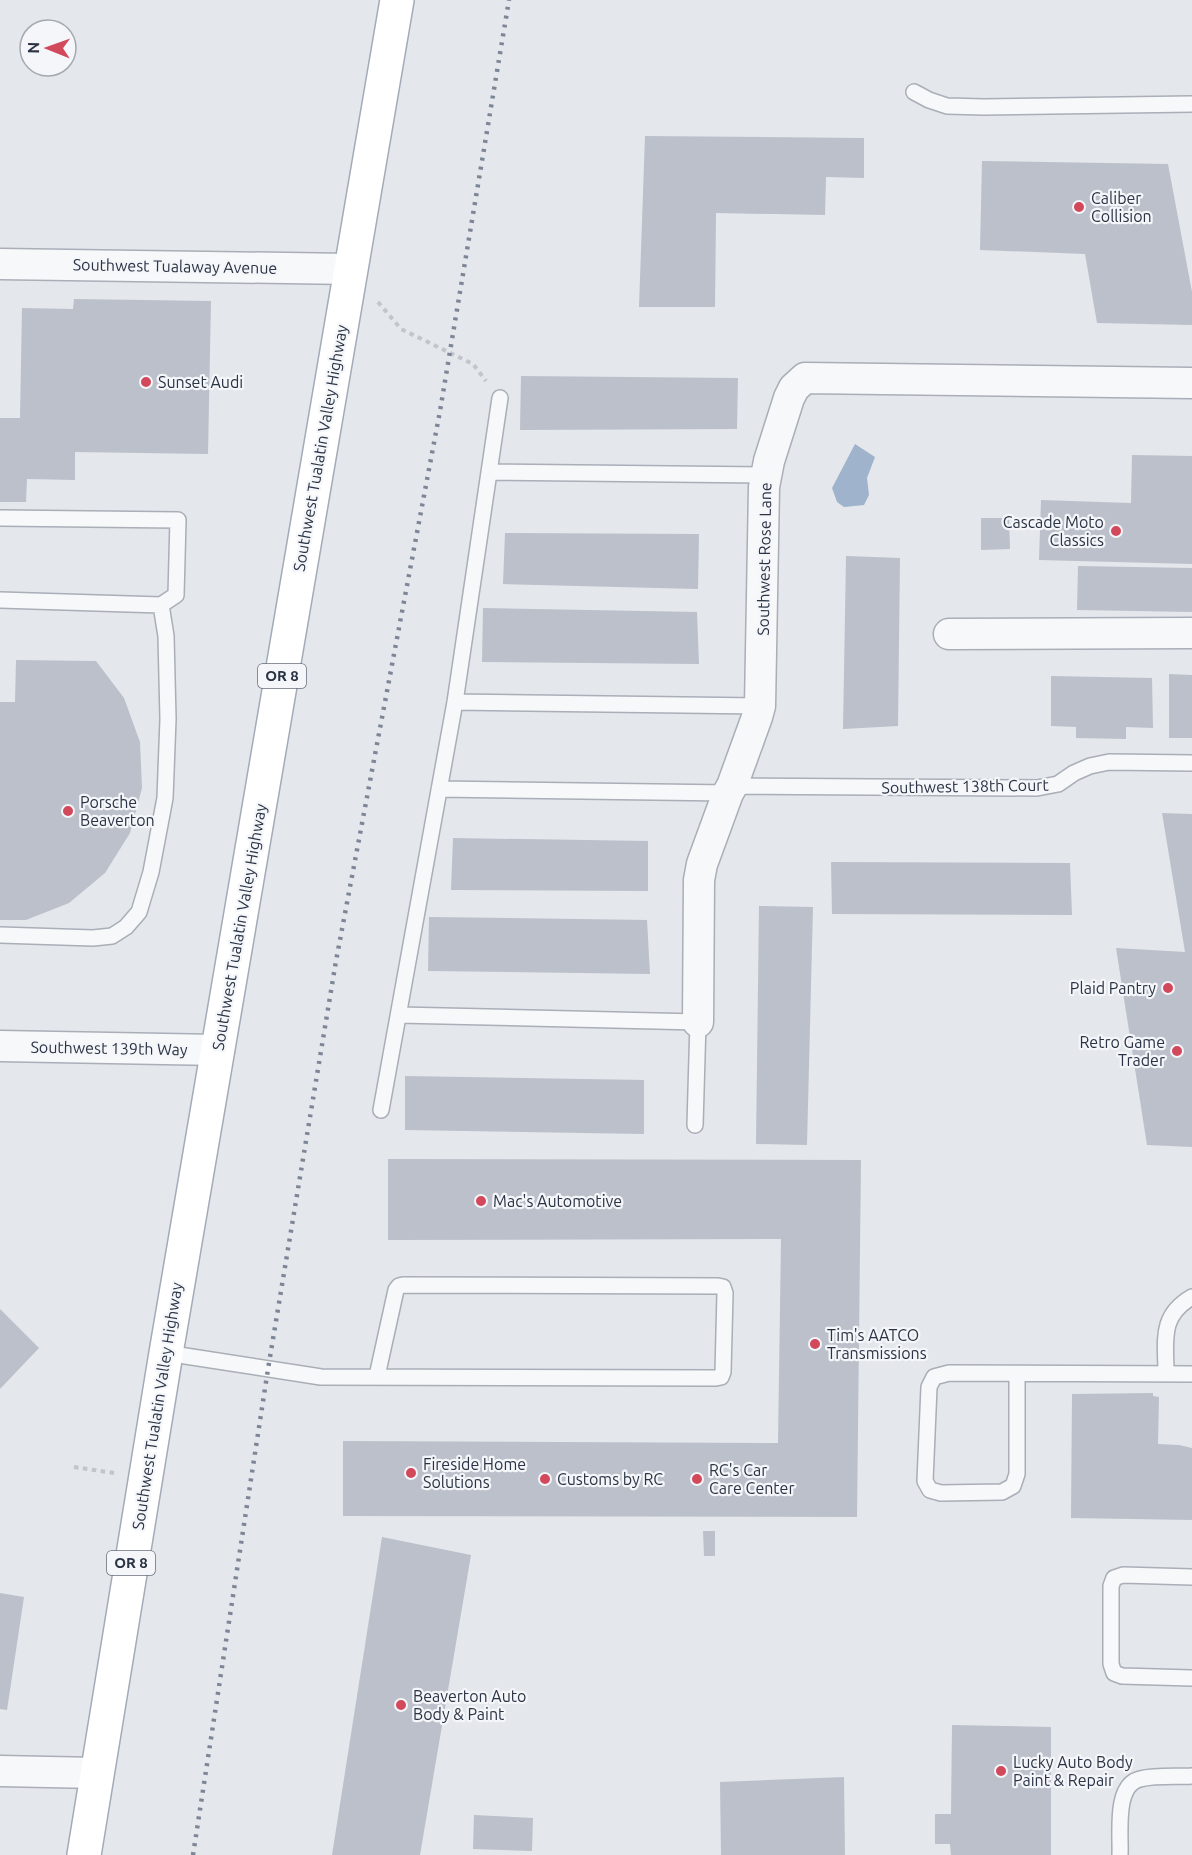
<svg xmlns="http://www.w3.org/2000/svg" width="1192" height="1855" viewBox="0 0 1192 1855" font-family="Ubuntu,sans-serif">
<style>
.water{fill:#9fb4cc}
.building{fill:#bbc0ca}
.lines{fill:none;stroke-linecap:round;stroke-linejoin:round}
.lane-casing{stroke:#a9aeb7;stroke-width:18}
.street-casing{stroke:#a9aeb7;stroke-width:33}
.primary-casing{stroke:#a3abb8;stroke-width:36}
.path{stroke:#c2c5cb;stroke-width:4;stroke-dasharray:4.5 4.5;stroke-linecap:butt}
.lane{stroke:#f7f8fa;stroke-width:15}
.street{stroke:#f7f8fa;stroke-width:30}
.primary{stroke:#fff;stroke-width:33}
.rail{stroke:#7d8696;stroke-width:4.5;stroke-dasharray:3 6;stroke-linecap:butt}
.poi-dot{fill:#d1495b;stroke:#f4f6f9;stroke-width:2}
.labels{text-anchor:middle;stroke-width:4.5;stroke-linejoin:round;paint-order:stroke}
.shield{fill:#f4f6f9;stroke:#676e7b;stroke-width:1.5}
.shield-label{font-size:15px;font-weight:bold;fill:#2b3445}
.poi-label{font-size:16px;fill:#2b3445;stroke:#f4f6f9;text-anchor:start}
.street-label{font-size:16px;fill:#2b3445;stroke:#f4f6f9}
</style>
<rect width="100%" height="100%" fill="#e4e7ec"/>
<path class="water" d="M855,444L875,457L867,478L869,495L864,505L844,507L837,502L832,488Z"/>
<path class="building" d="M645,136L864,138V178L826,177L825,215L716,213L715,307H639Z
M982,161L1168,164L1192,292V325L1097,323L1085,254L980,250Z
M74,299L211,301L208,454L75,452V480L27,479L26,502H0V418H20L22,308L73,309Z
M521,376L738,378L737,429L520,430Z
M1132,455L1192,456V564L1039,560L1041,500L1131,503Z
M981,518H1009L1010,549L981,550Z
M505,533L699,534L698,589L503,584Z
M846,556L900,558L898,726L843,729Z
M1078,566L1192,568V612L1077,610Z
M483,608L697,612L699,664L482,662Z
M16,660L96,661L124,698L140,742L142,788L130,833L105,873L69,903L26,920H0V702H15Z
M1169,674L1192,675V738H1169Z
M1051,676L1152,678L1153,728L1126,727V739L1076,738V727L1051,726Z
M1162,813L1192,814V1147L1147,1145L1116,948L1185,952Z
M453,838L648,841V891L451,890Z
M831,862L1070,863L1072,915L832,914Z
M759,906L813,907L807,1145L756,1144Z
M429,917L647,920L650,974L428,971Z
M405,1076L644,1080V1134L405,1130Z
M388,1159L861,1160L857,1517L343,1516V1441L778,1443L781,1239L388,1240Z
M0,1309L39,1348L0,1389Z
M1153,1393V1396L1159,1397L1158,1444L1179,1445L1192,1448V1520L1071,1518L1072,1394Z
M703,1531H715V1556H704Z
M382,1537L471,1555L420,1855H332Z
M0,1593L24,1597L7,1710L0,1709Z
M952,1725L1051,1727V1855H951L950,1844H935V1814H951Z
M844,1777L845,1855H721L720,1782Z
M474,1815L533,1818L532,1851L473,1849Z"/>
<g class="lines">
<defs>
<path id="lane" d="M914,92L929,100L947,106L984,107L1192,104
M490,472L765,475
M0,518L178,520L176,595L161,605L0,600
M455,702L760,706
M732,786L1037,788L1058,784L1074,773L1090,766L1109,762L1192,763
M439,789L728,793
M0,935L93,938L112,936L126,927L139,912L151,872L165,798L168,719L166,636L161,605
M399,1015L698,1022L695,1125
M381,1110L455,702L500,398
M166,1353L321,1377L716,1378L721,1377L723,1372L725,1293L723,1287L718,1286L403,1285L399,1286L396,1290L377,1376
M1017,1374V1474L1013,1486L1002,1492L941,1493L930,1490L925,1481L929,1387L934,1377L949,1373L1192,1374
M1166,1374C1166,1341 1159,1316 1192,1297
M1191,1678L1122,1676L1114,1673L1111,1664V1586L1114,1578L1123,1575L1192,1577
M1120,1855C1121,1834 1114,1785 1140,1779C1156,1775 1176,1777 1192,1776"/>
<path id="street" d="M0,264L351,269
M949,634L1192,633
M698,1022L699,880L702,864L728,793L732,786L757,717L760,706L764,487L769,461L789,398L794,388L805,378L1192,383
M0,1046L219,1050
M0,1771L97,1773"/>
<path id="primary" d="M84,1855L166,1353L397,0"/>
</defs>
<use href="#lane" class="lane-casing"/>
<use href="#street" class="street-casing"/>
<use href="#primary" class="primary-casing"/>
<path class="path" d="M378,302L401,329L473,364L486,381
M74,1467L114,1473"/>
<use href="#lane" class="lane"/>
<use href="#street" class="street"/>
<use href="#primary" class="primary"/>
<path class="rail" d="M193,1855L268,1369L336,961L440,411L509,0"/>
</g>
<g class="poi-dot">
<circle cx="1079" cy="207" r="6"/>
<circle cx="146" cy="382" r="6"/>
<circle cx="1116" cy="531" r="6"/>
<circle cx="68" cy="811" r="6"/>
<circle cx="1168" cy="988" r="6"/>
<circle cx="1177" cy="1051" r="6"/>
<circle cx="481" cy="1201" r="6"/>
<circle cx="815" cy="1344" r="6"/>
<circle cx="411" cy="1473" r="6"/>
<circle cx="545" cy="1479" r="6"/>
<circle cx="697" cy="1479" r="6"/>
<circle cx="401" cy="1705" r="6"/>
<circle cx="1001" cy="1771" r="6"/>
</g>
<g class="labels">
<g class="shield">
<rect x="258" y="664" width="48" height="24" rx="4.5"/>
<rect x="107" y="1551" width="48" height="24" rx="4.5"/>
</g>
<g class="shield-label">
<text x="282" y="681">OR 8</text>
<text x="131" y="1568">OR 8</text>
</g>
<g class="poi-label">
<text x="1091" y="204">Caliber<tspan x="1091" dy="18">Collision</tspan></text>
<text x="158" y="388">Sunset Audi</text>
<text x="1104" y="528" text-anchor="end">Cascade Moto<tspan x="1104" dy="18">Classics</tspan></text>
<text x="80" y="808">Porsche<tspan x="80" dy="18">Beaverton</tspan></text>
<text x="1156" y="994" text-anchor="end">Plaid Pantry</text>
<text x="1165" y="1048" text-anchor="end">Retro Game<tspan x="1165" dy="18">Trader</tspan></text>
<text x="493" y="1207">Mac's Automotive</text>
<text x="827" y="1341">Tim's AATCO<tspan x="827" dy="18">Transmissions</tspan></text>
<text x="423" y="1470">Fireside Home<tspan x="423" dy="18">Solutions</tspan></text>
<text x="709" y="1476">RC's Car<tspan x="709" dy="18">Care Center</tspan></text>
<text x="557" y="1485">Customs by RC</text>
<text x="413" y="1702">Beaverton Auto<tspan x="413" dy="18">Body &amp; Paint</tspan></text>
<text x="1013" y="1768">Lucky Auto Body<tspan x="1013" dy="18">Paint &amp; Repair</tspan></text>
</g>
<g class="street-label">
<text transform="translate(175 266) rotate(1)" y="6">Southwest Tualaway Avenue</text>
<text transform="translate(320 448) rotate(-80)" y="6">Southwest Tualatin Valley Highway</text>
<text transform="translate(764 559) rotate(-89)" y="6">Southwest Rose Lane</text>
<text transform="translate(965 786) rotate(-1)" y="6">Southwest 138th Court</text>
<text transform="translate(239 927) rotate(-80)" y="6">Southwest Tualatin Valley Highway</text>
<text transform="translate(109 1048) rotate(1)" y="6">Southwest 139th Way</text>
<text transform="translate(157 1406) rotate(-81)" y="6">Southwest Tualatin Valley Highway</text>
</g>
</g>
<g transform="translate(48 48) rotate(271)"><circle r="28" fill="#f4f6f9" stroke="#a4a8b1" stroke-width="1.5"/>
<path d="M0-4.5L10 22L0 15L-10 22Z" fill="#d1495b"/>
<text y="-9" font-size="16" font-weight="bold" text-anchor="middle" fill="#2b3445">N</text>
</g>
</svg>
